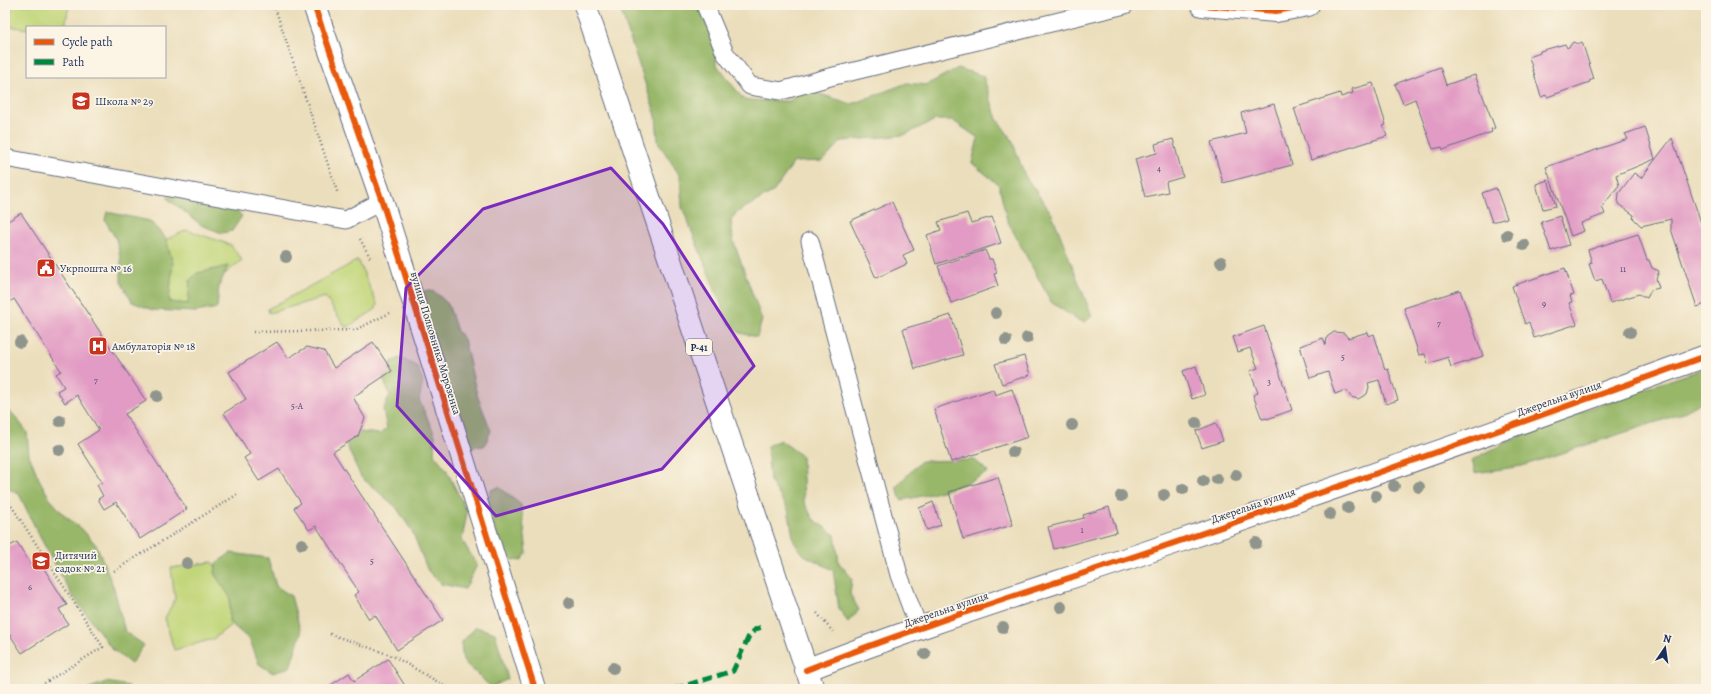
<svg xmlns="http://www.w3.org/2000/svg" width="1711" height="694" viewBox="0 0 1711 694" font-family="Alegreya,serif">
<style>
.green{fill:#c1d679;stroke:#6e826c}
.forest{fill:#98b769;stroke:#5a7364}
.building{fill:#e29bc4}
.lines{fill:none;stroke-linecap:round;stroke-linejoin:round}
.service-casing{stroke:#646c7f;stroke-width:19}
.minor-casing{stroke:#646c7f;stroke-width:24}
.primary-casing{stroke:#646c7f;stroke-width:24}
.path{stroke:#646c7f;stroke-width:2.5;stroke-dasharray:1 3;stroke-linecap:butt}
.service{stroke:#fff;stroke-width:17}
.minor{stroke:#fff;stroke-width:22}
.primary{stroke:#fff;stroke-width:22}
.quiet{stroke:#00873e;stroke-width:5;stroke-dasharray:10 5;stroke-linecap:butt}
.cycleway-casing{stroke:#fcf5e5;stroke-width:8}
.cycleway{stroke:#e8590c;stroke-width:6}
.tree{fill:#8f958c}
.marked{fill:#7b2cbf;fill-opacity:0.2;stroke:#7b2cbf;stroke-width:3;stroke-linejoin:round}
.labels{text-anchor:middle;stroke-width:3.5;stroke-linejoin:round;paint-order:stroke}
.number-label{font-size:9px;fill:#4d4a78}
.shield{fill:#fcf5e5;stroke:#5e6a86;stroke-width:1}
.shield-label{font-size:10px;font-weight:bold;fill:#1b2f5e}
.poi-label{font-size:11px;fill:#1b2f5e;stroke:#fcf5e5;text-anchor:start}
.street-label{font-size:11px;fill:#1b2f5e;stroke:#fcf5e5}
</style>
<rect width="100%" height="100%" fill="#fcf5e5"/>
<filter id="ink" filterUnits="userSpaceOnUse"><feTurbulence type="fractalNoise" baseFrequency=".025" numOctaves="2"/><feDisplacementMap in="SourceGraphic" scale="8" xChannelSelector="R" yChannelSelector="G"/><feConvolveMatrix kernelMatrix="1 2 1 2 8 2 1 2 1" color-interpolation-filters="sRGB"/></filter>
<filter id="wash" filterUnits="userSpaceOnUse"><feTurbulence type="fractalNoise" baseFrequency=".012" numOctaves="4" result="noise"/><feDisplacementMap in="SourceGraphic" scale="16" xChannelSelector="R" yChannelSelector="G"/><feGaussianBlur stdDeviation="0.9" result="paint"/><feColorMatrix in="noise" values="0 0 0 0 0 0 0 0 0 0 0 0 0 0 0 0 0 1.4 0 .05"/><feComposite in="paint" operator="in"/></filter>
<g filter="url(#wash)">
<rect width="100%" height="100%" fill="#ebdebc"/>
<path class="green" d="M12,5H69L65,27H27V29L8,26Z
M187,230L231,245L242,260L188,304L169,302L134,254Z
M358,260L377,304L376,309L346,328L325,297L269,313L268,309Z
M212,562L231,588L237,620L213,639L174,650L165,618L175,599L171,568Z"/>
<path class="forest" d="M617,5H706L716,28V64L744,100L790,101L800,88L852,104L907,83L926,85L958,68L983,76L997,119L1012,140L1025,176L1052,214L1092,316L1085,322L1077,320L1051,302L1007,220L999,185L972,163L978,138L952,120H935L904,135L842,141L823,161L794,162L774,191L736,213L731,220L733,240L762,320L757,337L740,333L728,322L682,207L680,176L658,142L656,116L623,17Z
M182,190L226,200L242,216L232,231L222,233L201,225L167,198Z
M107,212L150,221L166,239L173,263L169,302L188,304L190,280L197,273L228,266L219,286L217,308L196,312L153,310L132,302L121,282V260L116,239L105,220Z
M426,290L435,292L448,304L457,331L464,339L477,395L491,431L484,446L468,447L415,298Z
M400,358L417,366L423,382L419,400L435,435L434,454L446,469L467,512L462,540L477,565L465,589L441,584L428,571L412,531L396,507L361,477L346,444L360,432L380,434L387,428L383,410L390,395L383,379L391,362Z
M1706,368V399L1681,414L1522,466L1475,473L1472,460C1546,420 1627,395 1706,368Z
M5,408L14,415L27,432L29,455L39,479L50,499L65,516L82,529L97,546L114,588L125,632L144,645L131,664L113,650L72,595L40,537L19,494L5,487Z
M780,440L802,456L804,502L813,519L835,535L839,563L852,578L850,594L859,610L848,622L839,609L833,570L804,555L794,542L788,509L770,481L767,446Z
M975,460L988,472C962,487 931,495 901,500L896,487L921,461Z
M499,487L521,505L527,553L521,561L505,558L487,508L491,490Z
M231,553L268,558L276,586L291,596L301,633L290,667L273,673L259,664L250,640L229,622L230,597L215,575L216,563Z
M476,627L495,633L508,679L491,687L463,661L461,643Z
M106,682L129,686V689H87Z"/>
<g id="blocks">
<path class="building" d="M1573,42L1578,44L1582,42L1594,79L1589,81L1590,82L1547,97L1546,95L1541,97L1529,57L1540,53V51L1565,44L1567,48L1570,46Z
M1440,67L1446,85L1475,75L1495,128L1491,129L1492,132L1443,150L1442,147L1433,149L1415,99L1403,104L1395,84Z
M1373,83L1386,125L1383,126L1387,136L1311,160L1294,108L1340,93L1341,97L1353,93L1352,89Z
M1274,104L1292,165L1223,183L1211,142L1246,133L1241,113Z
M1645,127L1655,159L1616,175L1619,185L1602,207L1605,214L1581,223L1584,231L1571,236L1546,167L1628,139L1625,134Z
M1672,138L1706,237V304L1697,307L1671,229V219L1641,226L1633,218L1634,215L1618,204L1619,193L1634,173L1641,178Z
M1173,139L1183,177L1166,182L1168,192L1145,197L1135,159L1157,153L1155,144Z
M1548,180L1556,206L1543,209L1536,184Z
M1496,188L1507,218L1492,222L1482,193Z
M892,202L914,250L903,255L907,264L876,278L850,221Z
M21,213L146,401L125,414L187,509L140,539L116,502L104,509L98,499L103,496L97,485L102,482L78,444L99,430L77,395L65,403L57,391L64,387L56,374L61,371L14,299L5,305V223Z
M967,213L971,223L992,217L1001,243L936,264L927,235L941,230L938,222Z
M1560,216L1569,245L1551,251L1541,222Z
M1638,234L1647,260H1649L1652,268L1659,271L1656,279L1659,288L1651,290L1647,298L1639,294L1610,303L1602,279L1595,281L1589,264L1592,263L1588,250Z
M985,250L989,259H992L997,273L994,274L998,286L951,303L938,266Z
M1565,268L1574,295L1570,296L1572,302L1569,303L1577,324L1534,338L1529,322L1525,324L1512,286Z
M1460,290L1483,356L1451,367L1448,357L1428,364L1425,354L1419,355L1404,308Z
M951,315L963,355L915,369L903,329Z
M1264,326L1292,410L1267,419V418L1262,419L1253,395L1258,393L1250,371L1258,368L1250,348L1238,352L1233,337Z
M1334,332L1344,333L1348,338L1368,332L1369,336L1374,334L1385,370L1388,369L1398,400L1386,404L1379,380L1368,383L1369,387L1367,394L1358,399L1351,397L1346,390L1335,394L1328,372L1310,378L1300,346L1323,338L1326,345L1327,337Z
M277,342L288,358L307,347L324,351L334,368L373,342L392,371L353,397L365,418L358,436L333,452L443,620L397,650L375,615L369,619L354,595L359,592L316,526L309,530L294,508L301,503L279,469L259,481L244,458L250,454L224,413L246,399L229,372Z
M1024,356L1030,375L1002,384L995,364Z
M1196,366L1205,395L1192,399L1183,371Z
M993,389L995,395L1012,389L1028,437L951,462L934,409Z
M1216,423L1223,441L1202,448L1196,431Z
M998,477L1013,525L963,539L949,492Z
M933,502L941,525L927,530L919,508Z
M1109,507L1117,532L1054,549L1048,527L1084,518L1083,515Z
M5,542L8,547L17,542L33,568L41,564L67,605L59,609L68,624L22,653L10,635L5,638Z
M388,659L407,689H330L328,687L349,673L354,681Z"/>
</g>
</g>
<g filter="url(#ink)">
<use href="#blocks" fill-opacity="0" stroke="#646c7f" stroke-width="1"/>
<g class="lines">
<defs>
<path id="service" d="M705,5L725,53L750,86L781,91L830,77L1125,5
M5,158L346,220L382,201
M810,241L899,575L919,629"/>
<path id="minor" d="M314,5L382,201L535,689
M1202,5L1276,11L1308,5
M806,670C925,623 1048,586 1168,545C1348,484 1527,421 1706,356"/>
<path id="primary" d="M585,5L813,689"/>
</defs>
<use href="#service" class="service-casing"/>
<use href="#minor" class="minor-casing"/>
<use href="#primary" class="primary-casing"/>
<path class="path" d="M274,5L338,194
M360,239L371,259
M253,332L355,330L390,313
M5,496L103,647L35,689
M114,571L238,494
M817,613L833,632
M330,634L393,656L450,689"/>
<use href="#service" class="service"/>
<use href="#minor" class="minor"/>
<use href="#primary" class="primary"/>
<path class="quiet" d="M674,689L733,671L749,636L756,629L765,626"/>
<defs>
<path id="cycleway" d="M314,5L382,201L535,689
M1202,5L1276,11L1308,5
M806,670C925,623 1048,586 1168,545C1348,484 1527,421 1706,356"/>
</defs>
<use href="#cycleway" class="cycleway-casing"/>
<use href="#cycleway" class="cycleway"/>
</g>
<g class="tree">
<circle cx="1507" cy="235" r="6"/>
<circle cx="1524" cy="245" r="6"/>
<circle cx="286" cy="257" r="6"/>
<circle cx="1221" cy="262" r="6"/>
<circle cx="996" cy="313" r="6"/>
<circle cx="1630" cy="332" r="6"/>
<circle cx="1027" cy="338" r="6"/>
<circle cx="1006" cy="340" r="6"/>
<circle cx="20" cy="342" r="6"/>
<circle cx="157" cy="396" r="6"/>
<circle cx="60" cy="421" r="6"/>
<circle cx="1196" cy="423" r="6"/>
<circle cx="1072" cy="425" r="6"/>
<circle cx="59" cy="450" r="6"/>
<circle cx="1013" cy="452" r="6"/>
<circle cx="1236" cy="475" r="6"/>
<circle cx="1217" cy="479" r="6"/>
<circle cx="1203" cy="481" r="6"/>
<circle cx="1394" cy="486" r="6"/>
<circle cx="1419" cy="487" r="6"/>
<circle cx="1183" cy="489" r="6"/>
<circle cx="1164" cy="495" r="6"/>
<circle cx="1121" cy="496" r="6"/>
<circle cx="1376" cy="496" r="6"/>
<circle cx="1348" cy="508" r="6"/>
<circle cx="1330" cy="514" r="6"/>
<circle cx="1256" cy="543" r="6"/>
<circle cx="302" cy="544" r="6"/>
<circle cx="187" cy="563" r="6"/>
<circle cx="569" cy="603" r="6"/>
<circle cx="1061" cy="607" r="6"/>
<circle cx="1003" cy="627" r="6"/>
<circle cx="925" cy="654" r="6"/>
<circle cx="613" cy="668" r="6"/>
</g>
</g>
<path class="marked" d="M611,168L663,224L754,366L662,469L496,516L397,406L406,288L483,209Z"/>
<defs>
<symbol id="school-square" viewBox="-11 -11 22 22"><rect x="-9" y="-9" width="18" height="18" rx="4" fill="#c8321e" stroke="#fcf5e5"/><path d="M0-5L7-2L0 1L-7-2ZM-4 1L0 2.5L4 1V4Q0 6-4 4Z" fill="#fff"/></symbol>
<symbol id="civic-square" viewBox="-11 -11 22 22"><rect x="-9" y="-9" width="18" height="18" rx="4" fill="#c8321e" stroke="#fcf5e5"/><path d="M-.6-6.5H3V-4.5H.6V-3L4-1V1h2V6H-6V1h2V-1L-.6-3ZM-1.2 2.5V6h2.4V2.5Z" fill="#fff"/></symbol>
<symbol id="hospital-square" viewBox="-11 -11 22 22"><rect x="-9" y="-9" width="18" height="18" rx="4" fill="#c8321e" stroke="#fcf5e5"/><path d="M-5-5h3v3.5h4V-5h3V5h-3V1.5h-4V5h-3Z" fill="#fff"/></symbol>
</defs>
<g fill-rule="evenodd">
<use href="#school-square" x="70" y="90" width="22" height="22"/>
<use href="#civic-square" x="35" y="257" width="22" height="22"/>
<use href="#hospital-square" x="87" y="335" width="22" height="22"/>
<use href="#school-square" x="30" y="550" width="22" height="22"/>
</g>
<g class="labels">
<g class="number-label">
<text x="1159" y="171">4</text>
<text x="1623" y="272">11</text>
<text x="1544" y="307">9</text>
<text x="1439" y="326">7</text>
<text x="1343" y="360">5</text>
<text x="96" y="383">7</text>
<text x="1269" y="385">3</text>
<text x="297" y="409">5-А</text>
<text x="1082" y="533">1</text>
<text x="372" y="564">5</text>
<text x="30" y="590">6</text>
</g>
<rect class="shield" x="686" y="339" width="26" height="16" rx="3"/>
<g class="shield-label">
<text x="699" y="351">Р-41</text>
</g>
<g class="poi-label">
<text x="95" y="105">Школа № 29</text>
<text x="60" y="272">Укрпошта № 16</text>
<text x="112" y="350">Амбулаторія № 18</text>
<text x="55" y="559">Дитячий<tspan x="55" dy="13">садок № 21</tspan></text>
</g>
<g class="street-label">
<text transform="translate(436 343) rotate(73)" y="4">вулиця Полковника Морозенка</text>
<text transform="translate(1559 398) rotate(-19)" y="4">Джерельна вулиця</text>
<text transform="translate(1253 505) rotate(-19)" y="4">Джерельна вулиця</text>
<text transform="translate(946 609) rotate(-19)" y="4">Джерельна вулиця</text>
</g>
</g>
<rect width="1711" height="694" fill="none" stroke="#fcf5e5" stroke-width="20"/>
<rect x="26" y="26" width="140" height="52" fill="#fcf5e5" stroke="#a2a6af"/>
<rect x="34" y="39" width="20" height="6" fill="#e8590c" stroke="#a2a6af"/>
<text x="62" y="46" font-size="12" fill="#1b2f5e">Cycle path</text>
<rect x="34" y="59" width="20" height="6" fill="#00873e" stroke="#a2a6af"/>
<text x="62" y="66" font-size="12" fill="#1b2f5e">Path</text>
<g transform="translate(1665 648) rotate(13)" stroke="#fcf5e5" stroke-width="3" paint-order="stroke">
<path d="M0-3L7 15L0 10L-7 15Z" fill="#1b2f5e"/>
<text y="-6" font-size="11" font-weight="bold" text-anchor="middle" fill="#1b2f5e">N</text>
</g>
</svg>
